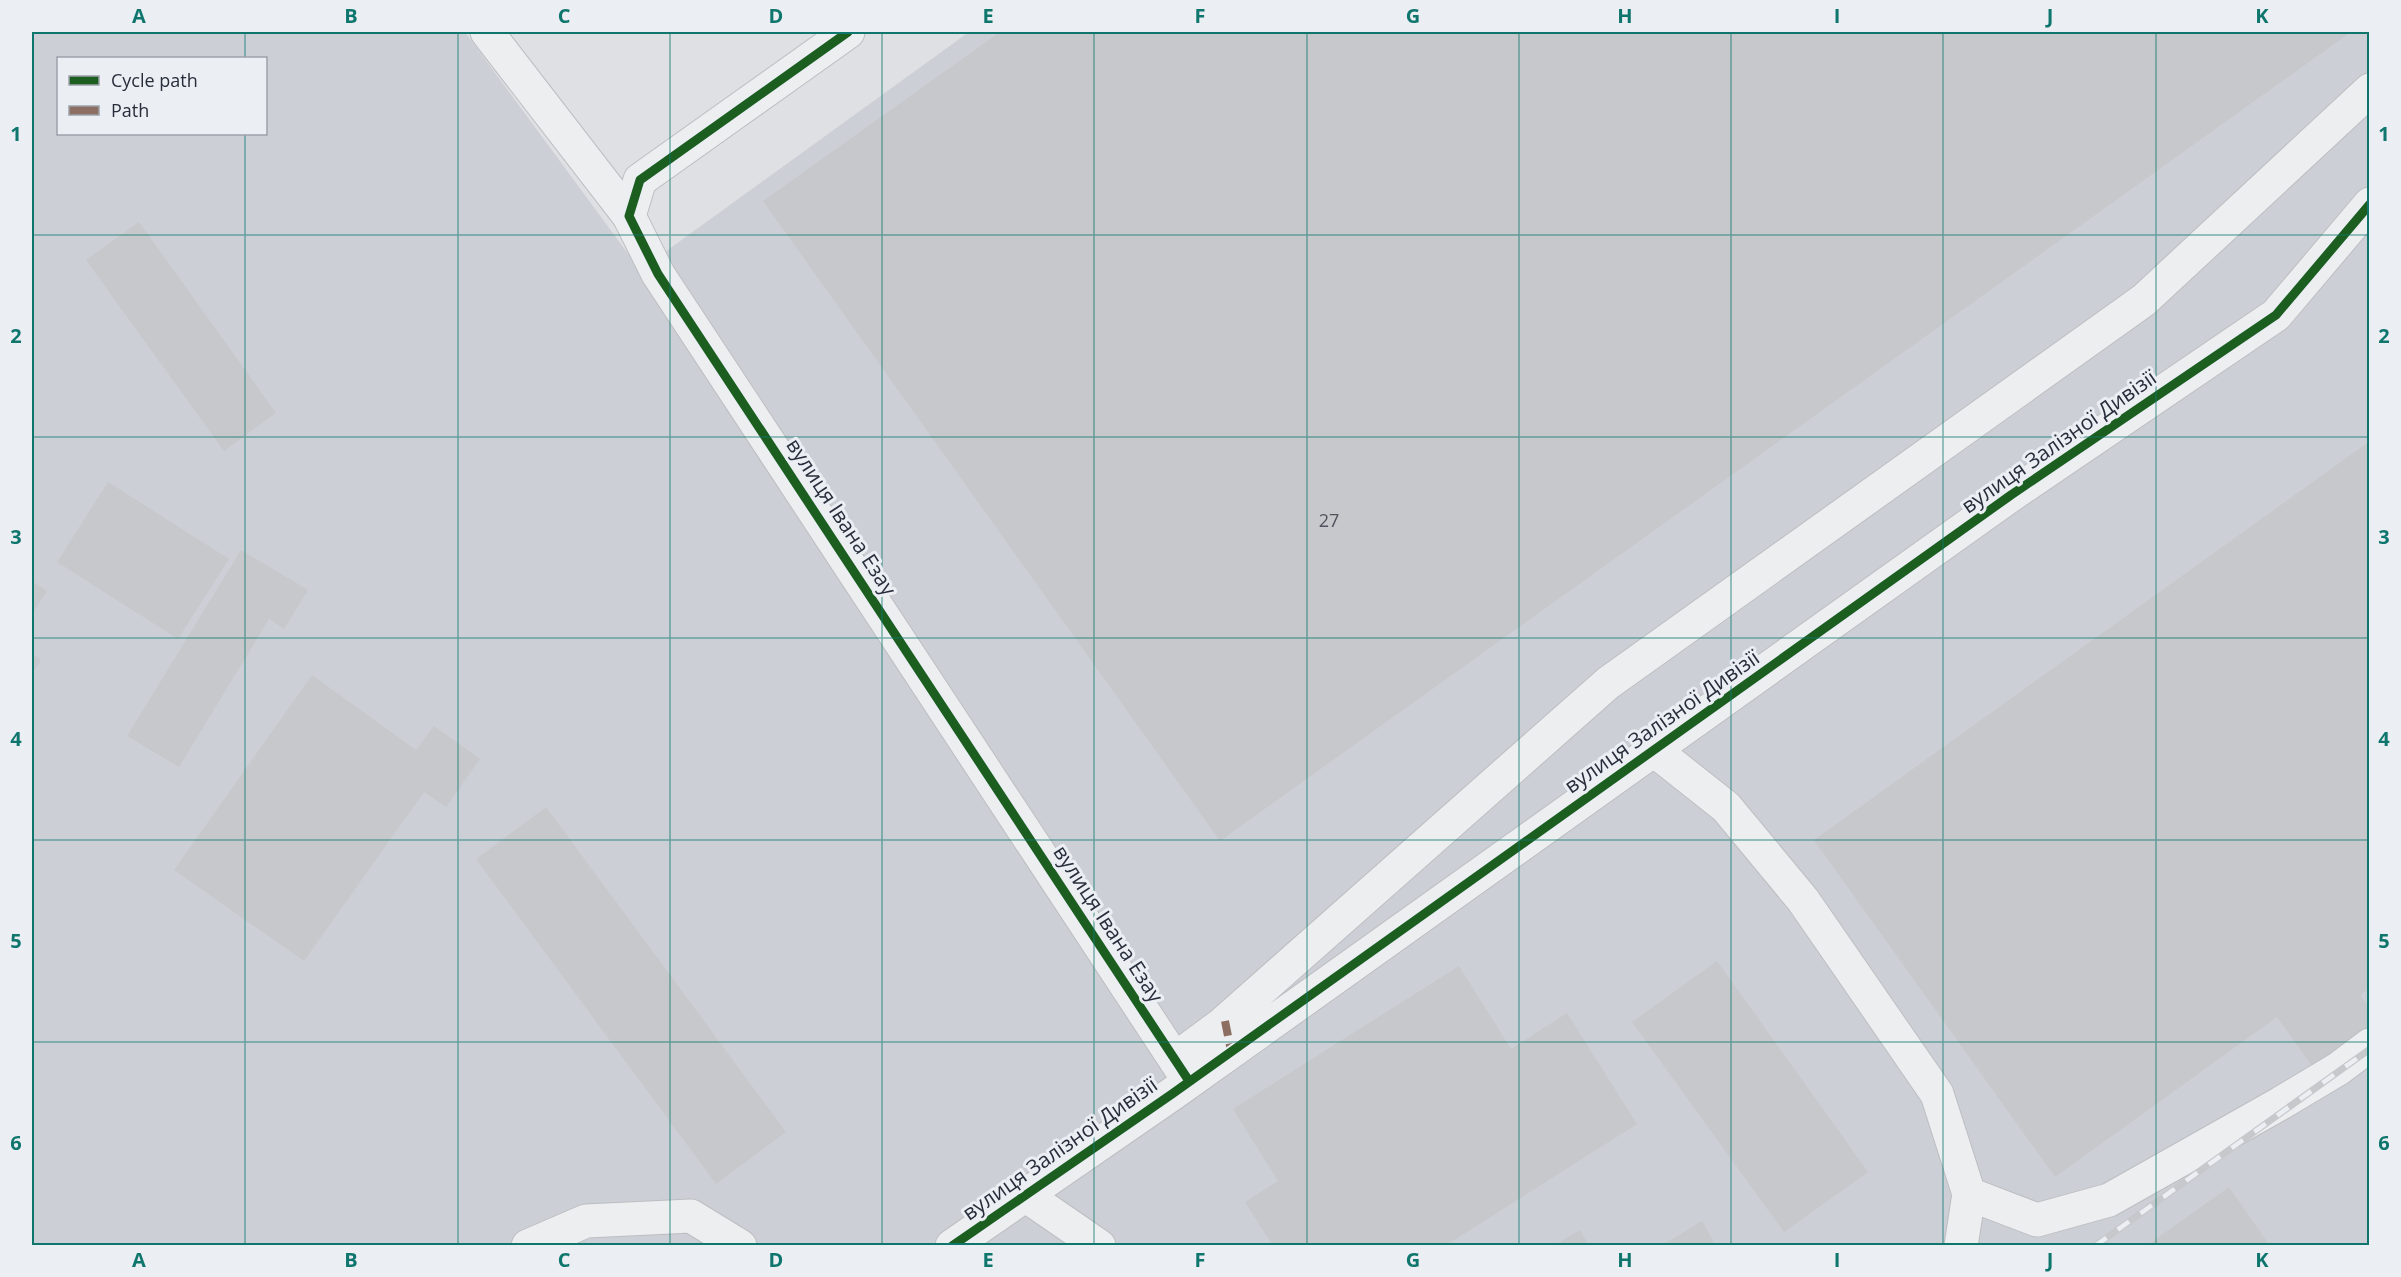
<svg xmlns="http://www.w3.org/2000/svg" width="2401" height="1277" viewBox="0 0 2401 1277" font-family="'Open Sans',sans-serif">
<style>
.built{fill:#cccfd6;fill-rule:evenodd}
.building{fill:#c6c8cb}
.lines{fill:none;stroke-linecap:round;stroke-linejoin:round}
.minor-casing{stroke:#bcbec1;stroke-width:35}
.minor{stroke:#edeef0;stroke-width:33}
.rail-casing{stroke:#c6c8cb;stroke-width:7}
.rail{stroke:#ebeef3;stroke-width:4.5;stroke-dasharray:14;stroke-linecap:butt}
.quiet{stroke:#8d6e63;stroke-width:8;stroke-dasharray:15 8;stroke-linecap:butt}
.cycleway-casing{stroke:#ebeef3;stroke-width:13}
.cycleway{stroke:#1b5e20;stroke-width:9}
.grid{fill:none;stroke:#0f766e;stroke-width:1.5;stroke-opacity:0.55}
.labels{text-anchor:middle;stroke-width:6;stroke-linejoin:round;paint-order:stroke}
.number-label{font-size:18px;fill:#50545f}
.street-label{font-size:21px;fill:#272d3a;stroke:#ebeef3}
.neatline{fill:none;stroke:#0f766e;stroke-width:2}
.grid-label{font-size:20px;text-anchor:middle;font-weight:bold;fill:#0f766e}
</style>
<rect width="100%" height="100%" fill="#dee0e3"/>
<path class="built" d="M32,32H465L640,270L969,32H2369V1245H32ZM58,58H266V134H58Z"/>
<path class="building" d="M1000,32H2351L1220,841L763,201Z
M139,222L276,413L224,451L86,260Z
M2370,441V988L2360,995L2370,1008V1036L2317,1073L2277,1017L2055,1177L1814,840Z
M108,482L229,559L178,639L57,562Z
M241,550L308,590L284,629L269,619L179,767L127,736Z
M32,581L47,591L32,614Z
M32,654L41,660L32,674Z
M312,675L416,750L434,726L480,759L446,807L424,792L304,961L174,870Z
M546,807L786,1132L716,1184L476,859Z
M1717,961L1868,1172L1784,1232L1632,1022Z
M1459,966L1511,1049L1567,1013L1637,1124L1445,1246H1273L1245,1202L1278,1181L1233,1109Z
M2229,1187L2270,1246H2146Z
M1702,1221L1716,1246H1661Z
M1580,1230L1589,1246H1553Z"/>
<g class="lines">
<defs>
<path id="minor" d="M487,32L629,216
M848,32L640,180L629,216L658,274L1187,1078
M1654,750L1726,807L1803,900L1937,1094L1969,1194L1961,1246
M1175,1059L1221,1025L1608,683L2144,300L2370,90
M1969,1194L2037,1220L2109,1200L2281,1103L2338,1069L2370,1045
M1025,1195L1099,1246
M528,1246L586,1221L691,1216L740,1246
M952,1246L1172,1094L2011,495L2276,315L2370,204"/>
</defs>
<use href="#minor" class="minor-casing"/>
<use href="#minor" class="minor"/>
<defs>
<path id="rail" d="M2095,1246L2370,1049"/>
</defs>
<use href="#rail" class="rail-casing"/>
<use href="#rail" class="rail"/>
<path class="quiet" d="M1225,1021L1231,1051"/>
<defs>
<path id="cycleway" d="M848,32L640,180L629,216L658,274L1189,1081
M952,1246L1172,1094L2011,495L2276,315L2370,204"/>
</defs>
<use href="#cycleway" class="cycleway-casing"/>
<use href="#cycleway" class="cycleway"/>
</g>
<path class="grid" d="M245,32V58M458,32V1246M670,32V1246M882,32V1246M1094,32V1246M1307,32V1246M1519,32V1246M1731,32V1246M1943,32V1246M2156,32V1246M245,134V1246M32,235H2370M32,437H2370M32,638H2370M32,840H2370M32,1042H2370"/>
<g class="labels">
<g class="number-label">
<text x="1329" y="527">27</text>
</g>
<g class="street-label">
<text transform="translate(2059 442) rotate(-35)" y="7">вулиця Залізної Дивізії</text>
<text transform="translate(841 517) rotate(57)" y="7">вулиця Івана Езау</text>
<text transform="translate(1662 722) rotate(-35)" y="7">вулиця Залізної Дивізії</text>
<text transform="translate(1108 924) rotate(57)" y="7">вулиця Івана Езау</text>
<text transform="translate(1060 1149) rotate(-35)" y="7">вулиця Залізної Дивізії</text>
</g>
</g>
<rect width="2401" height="1277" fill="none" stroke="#ebeef3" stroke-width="66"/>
<rect x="57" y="57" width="210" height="78" fill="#ebeef3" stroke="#9da1a9" stroke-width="1.5"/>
<rect x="69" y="76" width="30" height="9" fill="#1b5e20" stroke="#9da1a9" stroke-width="1.5"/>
<text x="111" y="87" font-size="18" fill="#272d3a">Cycle path</text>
<rect x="69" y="106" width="30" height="9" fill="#8d6e63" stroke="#9da1a9" stroke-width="1.5"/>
<text x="111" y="117" font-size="18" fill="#272d3a">Path</text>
<rect x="33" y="33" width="2335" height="1211" class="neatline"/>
<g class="grid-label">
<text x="139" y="23">A</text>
<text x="351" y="23">B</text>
<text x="564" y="23">C</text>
<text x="776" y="23">D</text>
<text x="988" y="23">E</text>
<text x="1200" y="23">F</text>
<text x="1413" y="23">G</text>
<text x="1625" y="23">H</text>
<text x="1837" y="23">I</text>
<text x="2050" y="23">J</text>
<text x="2262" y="23">K</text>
<text x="16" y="141">1</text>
<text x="2384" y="141">1</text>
<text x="16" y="343">2</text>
<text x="2384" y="343">2</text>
<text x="16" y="544">3</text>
<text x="2384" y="544">3</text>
<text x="16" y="746">4</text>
<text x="2384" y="746">4</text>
<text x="16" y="948">5</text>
<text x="2384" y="948">5</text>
<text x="16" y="1150">6</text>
<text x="2384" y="1150">6</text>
<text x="139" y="1267">A</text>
<text x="351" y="1267">B</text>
<text x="564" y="1267">C</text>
<text x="776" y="1267">D</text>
<text x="988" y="1267">E</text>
<text x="1200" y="1267">F</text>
<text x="1413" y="1267">G</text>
<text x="1625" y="1267">H</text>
<text x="1837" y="1267">I</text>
<text x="2050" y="1267">J</text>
<text x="2262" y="1267">K</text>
</g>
</svg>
